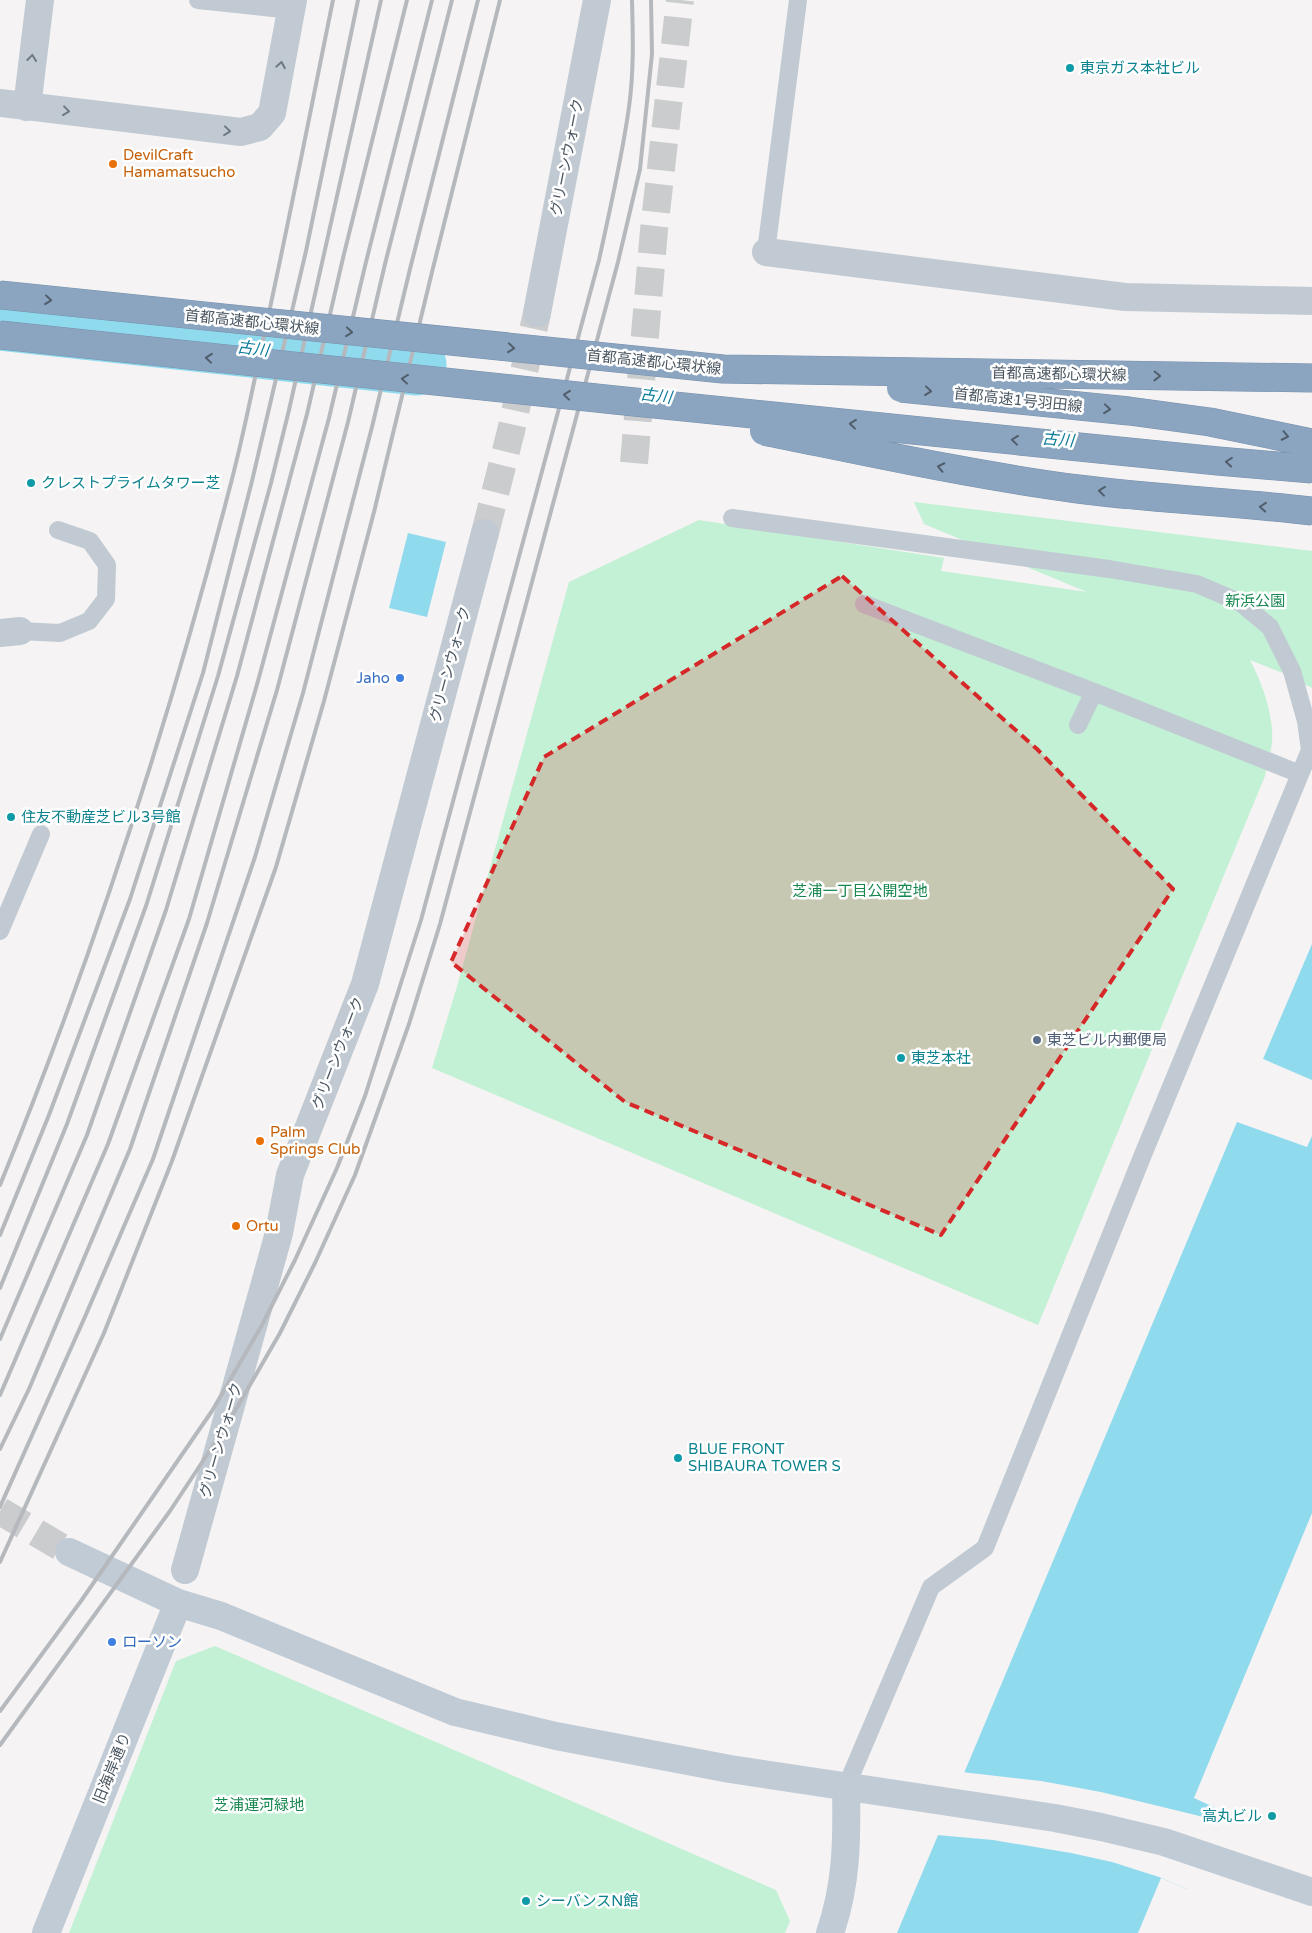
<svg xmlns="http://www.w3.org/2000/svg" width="1312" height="1933" viewBox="0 0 1312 1933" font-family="'Varela Round','Noto Sans JP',sans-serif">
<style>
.green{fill:#c3f1d5}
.water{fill:#90daee}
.pier{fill:#f5f3f3}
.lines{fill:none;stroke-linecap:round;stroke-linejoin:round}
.river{stroke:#90daee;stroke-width:61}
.street-tunnel{stroke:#caccce;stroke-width:28;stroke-dasharray:28 14;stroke-linecap:butt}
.secondary-tunnel{stroke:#caccce;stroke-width:28;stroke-dasharray:28 14;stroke-linecap:butt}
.lane{stroke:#c1cad2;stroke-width:18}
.street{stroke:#c1cad2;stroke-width:28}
.secondary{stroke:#c1cbd6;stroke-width:28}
.rail{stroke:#b5b8bd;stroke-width:4}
.highway-bridge-casing{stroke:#7690ad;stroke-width:29;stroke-linecap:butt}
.highway-bridge{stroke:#8ba5c1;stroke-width:28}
.oneway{stroke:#6e7983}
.oneway2{stroke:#505e6b}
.marked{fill:#d62828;fill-opacity:0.2;stroke:#d62828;stroke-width:4;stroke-dasharray:10 6;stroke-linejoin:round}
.culture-dot{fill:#0f9aa8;stroke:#fff;stroke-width:2}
.food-dot{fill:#e8710a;stroke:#fff;stroke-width:2}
.shop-dot{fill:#3f7fe0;stroke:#fff;stroke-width:2}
.service-dot{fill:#5c6f8a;stroke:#fff;stroke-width:2}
.labels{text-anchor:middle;stroke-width:5;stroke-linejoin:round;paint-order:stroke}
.culture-label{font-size:15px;fill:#0d838f;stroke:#fff;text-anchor:start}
.food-label{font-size:15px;fill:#c56008;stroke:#fff;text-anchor:start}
.street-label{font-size:15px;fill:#4a5661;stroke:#fff}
.park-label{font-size:15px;fill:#17864f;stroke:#fff}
.shop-label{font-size:15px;fill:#366cbe;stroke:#fff;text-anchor:end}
.service-label{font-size:15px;fill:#4e5e75;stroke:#fff;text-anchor:start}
.water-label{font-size:16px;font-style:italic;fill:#0c7c9b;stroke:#fff}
</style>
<rect width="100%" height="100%" fill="#f5f3f3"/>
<path class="green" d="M914,502L1312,551V688L1283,673L1250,660C1262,683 1274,715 1272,742C1271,753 1267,765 1265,776L1038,1325L432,1068L456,990L569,582L699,520L944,558L941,571L1087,592L924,524Z
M215,1646L776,1890L790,1921L785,1933H69L176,1661Z"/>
<path class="water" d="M408,533L446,542L427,617L389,608Z
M1312,944V1080L1263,1059Z
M1237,1122L1307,1147L1312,1136V1513L1194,1798L1222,1811L1187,1889L1161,1878L1138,1933H897Z"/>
<path class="pier" d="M962,1772L1041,1781L1101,1792L1220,1821L1195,1877L1187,1889L1159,1877L1112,1862L1071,1853L993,1840L937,1835Z"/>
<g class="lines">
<path class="river" d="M0,320L416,365"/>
<path class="street-tunnel" d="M634,463L654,230L680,0
M485,533L511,431L537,313"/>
<path class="secondary-tunnel" d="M0,1511L69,1552"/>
<path class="lane" d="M198,0L291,10
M766,252L798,0
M732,518L1109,569L1197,584L1241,603L1270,627L1292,671L1306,721L1310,750L1142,1157L985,1548L931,1587L846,1787
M864,604L1094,692L1300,774
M20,631L60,633L89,621L106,599L107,565L90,541L58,530
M1078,725L1094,692
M0,931L41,834"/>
<path class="street" d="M0,103L241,132L260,127L272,113L293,0
M27,107L40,0
M766,252L1125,297L1312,301
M537,313L597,0
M0,633L20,631
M185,1570L279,1233L290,1175L365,984L485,533"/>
<path class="secondary" d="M69,1552L178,1603L221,1616L455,1712L556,1736L730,1769L1055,1818L1101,1827L1164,1842L1312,1892
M46,1933L178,1603
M830,1933C847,1884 847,1839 846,1787"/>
<path class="rail" d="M0,1185C94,955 170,719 232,479C244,433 253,386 263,340C288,227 310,113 333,0
M0,1235L49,1115L130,899L203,673L252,481L306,251L358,0
M0,1288L67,1124L146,906L218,676L271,483L289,410L381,0
M0,1339L87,1135L166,910L237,676L307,414L343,258L407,0
M0,1395L108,1144L189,919L258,681L329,418L366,262L432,0
M0,1449L29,1389L130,1149L207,923L277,690L348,422L385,264L452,0
M0,1507L84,1319L153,1159L255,857L303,693L372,427L410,269L478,0
M0,1562L104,1333L172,1161L276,867L324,701L374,512L432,272L500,0
M0,1711L81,1601L212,1411L262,1325L295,1260L337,1168L365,1096L421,920L599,260C610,209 622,158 629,107C634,71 633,36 632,0
M0,1745L170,1511L228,1423L280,1333L315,1263L355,1175L409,1024L440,924L618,262L640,169L652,54L651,0"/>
<defs>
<path id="highway-bridge" d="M0,295L723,369L1312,378
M0,335L615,400L1218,461L1312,469
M901,388L1129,411L1210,422L1312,443
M764,431C868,452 972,475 1078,489C1155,499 1234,502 1312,511"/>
</defs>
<use href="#highway-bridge" class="highway-bridge-casing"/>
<use href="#highway-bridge" class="highway-bridge"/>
</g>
<defs><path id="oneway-chevron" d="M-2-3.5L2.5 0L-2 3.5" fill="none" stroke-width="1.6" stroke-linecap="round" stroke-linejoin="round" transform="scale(1.25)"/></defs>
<g class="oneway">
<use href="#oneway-chevron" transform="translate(32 58) rotate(-83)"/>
<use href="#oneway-chevron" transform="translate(281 65) rotate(-80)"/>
<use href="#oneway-chevron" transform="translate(66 111) rotate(7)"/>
<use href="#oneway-chevron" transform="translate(227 131) rotate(6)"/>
</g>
<g class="oneway2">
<use href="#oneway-chevron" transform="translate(48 300) rotate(6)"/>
<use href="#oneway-chevron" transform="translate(349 332) rotate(6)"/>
<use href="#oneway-chevron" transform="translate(511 348) rotate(6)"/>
<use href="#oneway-chevron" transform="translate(209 358) rotate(-174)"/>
<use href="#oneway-chevron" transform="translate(1157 376) rotate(1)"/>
<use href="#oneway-chevron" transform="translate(405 379) rotate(-174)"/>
<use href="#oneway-chevron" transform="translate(928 391) rotate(6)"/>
<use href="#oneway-chevron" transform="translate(567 395) rotate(-174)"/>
<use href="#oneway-chevron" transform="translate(1107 409) rotate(6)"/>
<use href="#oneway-chevron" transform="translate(853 424) rotate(-174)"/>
<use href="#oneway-chevron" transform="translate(1285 436) rotate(12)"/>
<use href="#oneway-chevron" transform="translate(1015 440) rotate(-174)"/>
<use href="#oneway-chevron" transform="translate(1229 462) rotate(-175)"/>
<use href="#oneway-chevron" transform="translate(941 467) rotate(-168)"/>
<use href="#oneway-chevron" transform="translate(1102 491) rotate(-174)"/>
<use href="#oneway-chevron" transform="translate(1263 507) rotate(-175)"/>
</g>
<path class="marked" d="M842,576L1037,749L1173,889L941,1235L625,1102L451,962L544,757Z"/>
<g class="culture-dot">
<circle cx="1070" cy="68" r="5"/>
<circle cx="31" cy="483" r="5"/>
<circle cx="11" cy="817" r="5"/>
<circle cx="901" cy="1058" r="5"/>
<circle cx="678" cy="1458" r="5"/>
<circle cx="1272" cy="1816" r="5"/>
<circle cx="526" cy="1901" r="5"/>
</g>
<g class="food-dot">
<circle cx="113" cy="164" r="5"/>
<circle cx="260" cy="1141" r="5"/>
<circle cx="236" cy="1226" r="5"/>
</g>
<g class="shop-dot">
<circle cx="400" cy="678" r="5"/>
<circle cx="112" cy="1642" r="5"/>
</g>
<circle class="service-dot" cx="1037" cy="1040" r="5"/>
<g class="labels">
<g class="culture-label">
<text x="1080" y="73">東京ガス本社ビル</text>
<text x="41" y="488">クレストプライムタワー芝</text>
<text x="21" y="822">住友不動産芝ビル3号館</text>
<text x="911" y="1063">東芝本社</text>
<text x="688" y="1454">BLUE FRONT<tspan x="688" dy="17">SHIBAURA TOWER S</tspan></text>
<text x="1262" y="1821" text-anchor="end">高丸ビル</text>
<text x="536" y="1906">シーバンスN館</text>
</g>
<g class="food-label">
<text x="123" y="160">DevilCraft<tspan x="123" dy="17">Hamamatsucho</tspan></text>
<text x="270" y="1137">Palm<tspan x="270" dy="17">Springs Club</tspan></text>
<text x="246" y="1231">Ortu</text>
</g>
<g class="street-label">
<text transform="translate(567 157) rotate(-79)" y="5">グリーンウォーク</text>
<text transform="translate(252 322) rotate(6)" y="5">首都高速都心環状線</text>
<text transform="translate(654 362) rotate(6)" y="5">首都高速都心環状線</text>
<text transform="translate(1059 374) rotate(1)" y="5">首都高速都心環状線</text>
<text transform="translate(1018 400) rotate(6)" y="5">首都高速1号羽田線</text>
<text transform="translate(450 664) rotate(-75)" y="5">グリーンウォーク</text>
<text transform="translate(338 1053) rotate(-69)" y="5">グリーンウォーク</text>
<text transform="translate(221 1440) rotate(-74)" y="5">グリーンウォーク</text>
<text transform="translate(112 1768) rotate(-68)" y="5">旧海岸通り</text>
</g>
<g class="park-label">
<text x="1255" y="606">新浜公園</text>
<text x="860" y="896">芝浦一丁目公開空地</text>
<text x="259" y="1810">芝浦運河緑地</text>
</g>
<g class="shop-label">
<text x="390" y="683">Jaho</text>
<text x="122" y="1647" text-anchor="start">ローソン</text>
</g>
<g class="service-label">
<text x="1047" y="1045">東芝ビル内郵便局</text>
</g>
<g class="water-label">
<text transform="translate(253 348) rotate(7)" y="6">古川</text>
<text transform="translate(656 395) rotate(7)" y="6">古川</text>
<text transform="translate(1058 439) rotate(5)" y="6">古川</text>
</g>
</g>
</svg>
